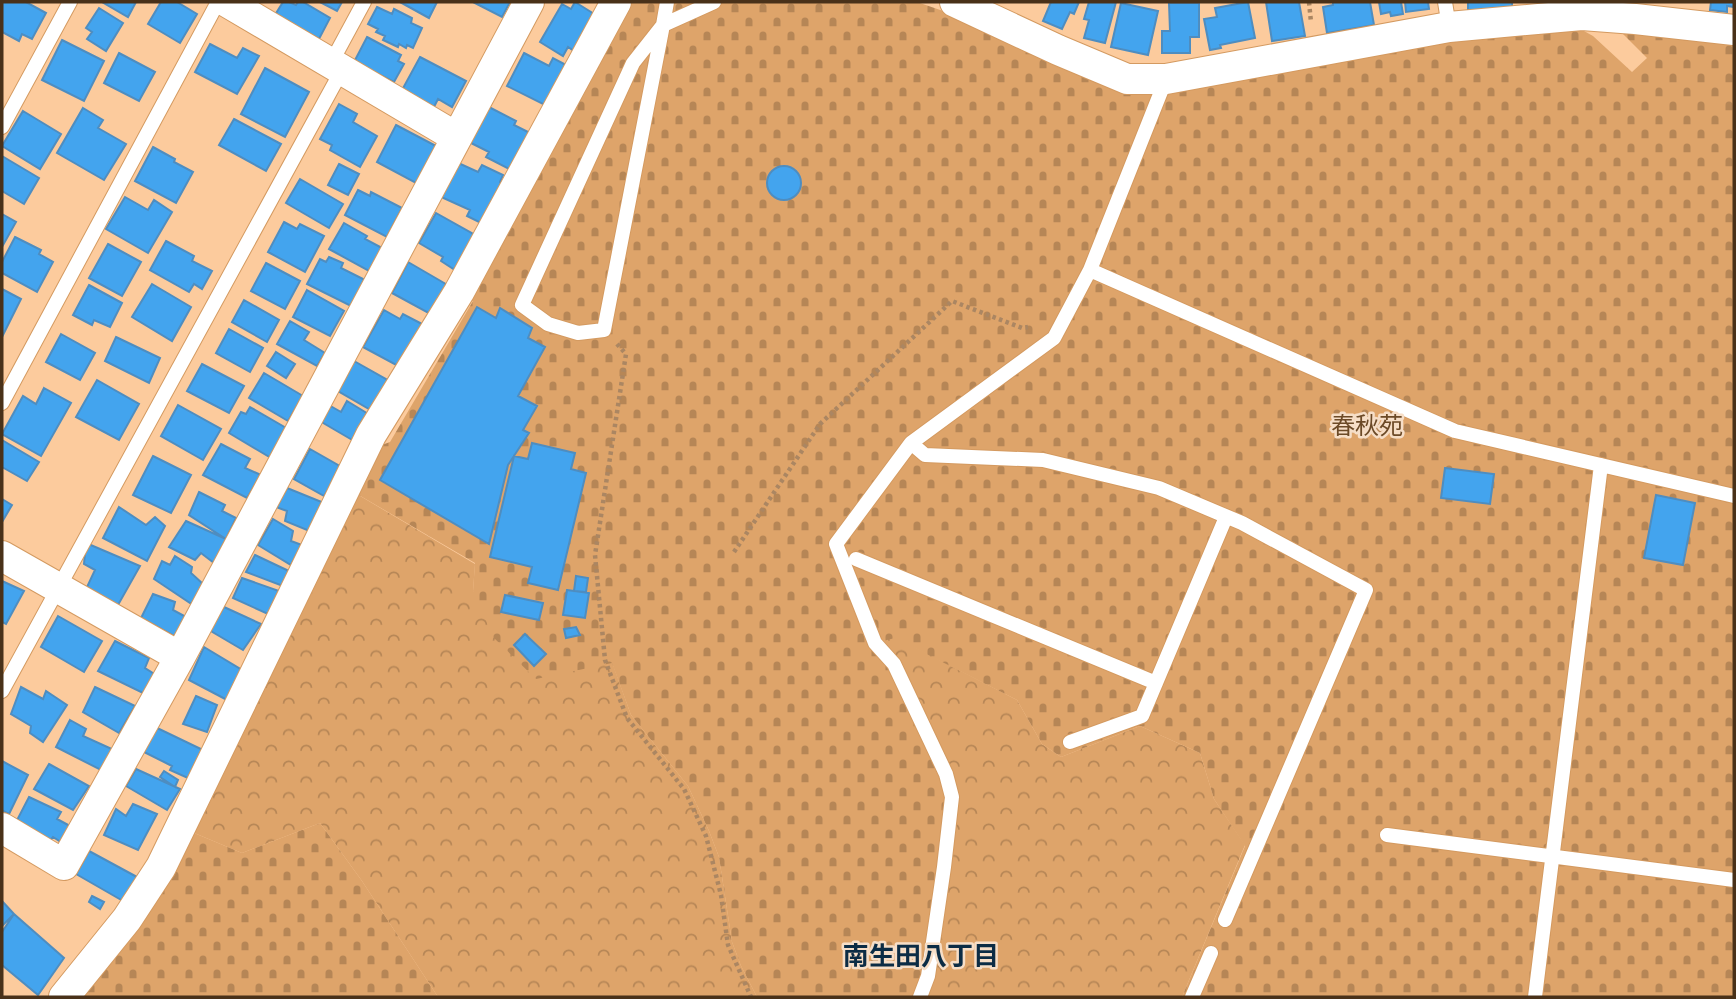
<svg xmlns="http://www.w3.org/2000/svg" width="1736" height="999" viewBox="0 0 1736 999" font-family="'Roboto Condensed','Noto Sans JP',sans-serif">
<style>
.forest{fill:url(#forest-crowns)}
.cemetery{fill:url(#cemetery-stones)}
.building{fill:#43a4ee;stroke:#4e8dc0;stroke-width:2}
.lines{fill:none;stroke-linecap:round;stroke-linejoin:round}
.lane-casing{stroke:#d49a60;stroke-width:16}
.street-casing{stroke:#d49a60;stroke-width:32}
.path{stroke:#ab8662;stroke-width:4.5;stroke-dasharray:3.5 3.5;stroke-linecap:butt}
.lane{stroke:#fff;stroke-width:14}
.street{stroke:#fff;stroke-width:30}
.labels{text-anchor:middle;stroke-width:5;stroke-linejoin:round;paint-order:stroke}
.park-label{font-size:24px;fill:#6c4a27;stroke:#f6dec7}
.neighbourhood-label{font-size:26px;font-weight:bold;fill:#0b2c45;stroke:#f6dec7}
</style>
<defs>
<pattern id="forest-crowns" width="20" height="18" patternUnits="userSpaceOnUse" patternTransform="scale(1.75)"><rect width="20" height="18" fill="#dea46a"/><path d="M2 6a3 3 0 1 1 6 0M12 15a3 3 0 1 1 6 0" fill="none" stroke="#b68656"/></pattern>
<pattern id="cemetery-stones" width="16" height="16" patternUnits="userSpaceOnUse" patternTransform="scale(1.75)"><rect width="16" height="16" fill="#dea46a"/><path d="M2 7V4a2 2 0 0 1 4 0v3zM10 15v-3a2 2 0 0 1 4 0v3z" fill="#b68656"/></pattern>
</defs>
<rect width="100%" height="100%" fill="#fccb9d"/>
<path class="forest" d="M345,487L475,564L473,591L612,662L631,715L688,786L709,831L719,857L732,942L741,966L757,997H438L362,881L320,823L242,853L187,830Z
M895,637L1017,700L1042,744L1061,757L1140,726L1200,753L1214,799L1245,845L1182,997H915L875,643Z"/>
<path class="cemetery" d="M622,2H917L946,12L1125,92L1454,36L1575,26L1593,36L1632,72L1647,58L1617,28L1734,40V997H1182L1245,846L1214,799L1200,753L1140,726L1061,757L1042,744L1017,700L895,638L875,643C903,690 924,741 946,791L947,801L925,969L915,997H757L741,966L732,942L719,857L709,831L688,786L631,715L612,663L536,679L493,637L473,591L475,563L345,487L368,450L390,442L473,301L464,295Z
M320,823L362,881L438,997H75L187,830L242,853Z"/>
<path class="building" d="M2,2H26L46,13L32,39L22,34L19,41L2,32Z
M102,2H136L128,17Z
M161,2H177L197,14L180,43L148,24Z
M283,2H289L296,5L298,2H303L330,18L319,39L275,15Z
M320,2H342L337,11Z
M400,2H437L429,18Z
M473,2H510L502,17Z
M575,2L599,17L577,53L568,47L563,56L540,42L562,4L571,9Z
M1051,2H1079L1074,14L1070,12L1062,29L1043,21Z
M1089,2H1116L1105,43L1084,38L1089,20L1084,19Z
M1248,2L1255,38L1220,45L1221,48L1210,50L1204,19L1217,17L1215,8Z
M1266,2H1299L1305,36L1272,41Z
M1333,2H1370L1374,25L1327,33L1323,7L1333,5Z
M1379,2H1401L1403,14L1391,16L1390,12L1381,14Z
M1405,2H1428L1429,9L1406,12Z
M1468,2H1512V9L1468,13Z
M1711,2H1734V7L1727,6V12L1710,10Z
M1121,3L1158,11L1148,55L1111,47Z
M1169,3H1199V37H1190V53H1162V31H1170Z
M377,7L392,14L394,9L412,18L411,23L422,28L413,48L407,45L406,48L399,44L398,47L383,40L385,36L376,32L378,29L368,24Z
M99,8L123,23L106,51L87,39L92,32L86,28Z
M367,37L401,55L398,61L404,64L394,82L354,62Z
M62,40L104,61L84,101L42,80Z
M210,44L237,58L243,48L259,56L237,94L195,72Z
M119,53L155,72L139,101L104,83Z
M524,53L549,66L553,58L566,65L545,105L507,86Z
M420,57L466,81L452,107L438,99L434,107L402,90Z
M265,68L309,92L285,137L241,114Z
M339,104L357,114L353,122L377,136L360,167L330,150L332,145L320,139Z
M485,105L516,121L514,125L532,134L513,171L486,157L489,152L467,141Z
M83,108L103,120L98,128L126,144L104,180L57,153Z
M23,111L61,134L40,169L2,146Z
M234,119L281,144L266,171L219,145Z
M396,125L436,146L416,183L377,162Z
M153,147L175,159L174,162L193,172L176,203L135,181Z
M2,156L39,178L24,204L2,191Z
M456,162L478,172L482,165L503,175L500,182L504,185L485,225L467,216L470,210L439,196Z
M339,164L359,174L348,195L328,185Z
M767 183a17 17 0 1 1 34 0a17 17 0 1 1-34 0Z
M300,179L343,204L329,228L286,203Z
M358,190L370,196L371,192L402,208L387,237L345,215Z
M125,197L148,210L154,200L172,212L148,253L106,229Z
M436,213L475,235L455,270L441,261L443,257L419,243Z
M2,214L16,222L2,247Z
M284,222L297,229L300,224L324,236L305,272L268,252Z
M344,223L367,236L365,239L382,248L369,271L329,249Z
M15,237L41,250L39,254L53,262L37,292L2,273V262Z
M166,241L194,256L192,261L212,271L202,289L194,284L189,292L150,270Z
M108,244L141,262L122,296L89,278Z
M329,257L343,263L341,268L365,280L351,306L307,284L320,259L326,262Z
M408,262L451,287L434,316L392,293Z
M266,263L300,281L285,309L251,291Z
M152,284L191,307L172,341L132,317Z
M89,285L122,303L110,327L94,320L92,325L73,315Z
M2,289L21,299L2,337Z
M307,290L344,311L330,336L293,317Z
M244,300L279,320L267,342L232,322Z
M477,307L496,318L500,308L532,328L528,338L545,347L518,396L537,406L523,430L529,433L508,465L489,544L380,480Z
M384,310L400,319L403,314L422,324L398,366L363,347Z
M290,321L309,332L304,340L325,353L317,366L277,344Z
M229,329L263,348L250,372L216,353Z
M61,334L95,353L80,380L46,362Z
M116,337L160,358L149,383L105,361Z
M276,352L295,364L286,378L267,366Z
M354,361L391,382L374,412L338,391Z
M202,364L244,386L229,413L187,391Z
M264,373L303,396L288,421L249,398Z
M97,380L139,404L119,440L76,417Z
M44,388L71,403L41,456L2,434L23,396L36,404Z
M347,401L370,415L354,441L318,420L327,404L341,412Z
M178,405L221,429L203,460L161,436Z
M250,407L288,429L271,458L229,433L241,412L246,414Z
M2,440L39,462L27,481L2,467Z
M532,443L575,453L571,469L586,473L558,590L528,583L532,567L490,557L514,456L528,459Z
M221,444L250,459L245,468L261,475L247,498L203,475Z
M310,449L345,469L332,484L324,496L294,479Z
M153,456L191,475L171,513L133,495Z
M1445,468L1494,474L1490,504L1441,498Z
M287,488L329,505L312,532L285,521L287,511L276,507Z
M199,492L225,505L222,511L236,518L226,539L189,515Z
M1656,495L1695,503L1683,565L1644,558Z
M2,499L12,505L2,522Z
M119,507L146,525L155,517L165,526L147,561L103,538Z
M273,519L293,531L291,541L302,545L291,565L258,545Z
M186,521L226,539L214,563L201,553L195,560L169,547Z
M86,543L140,566L118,605L87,587L95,570L84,564Z
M255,555L291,572L283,586L246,572Z
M175,556L192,567L191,573L203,584L193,605L154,579L162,561L170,565Z
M576,576L588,578L586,592L574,591Z
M242,578L279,591L268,614L233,598Z
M2,581L24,591L6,624L2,622Z
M567,590L589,593L585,618L563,615Z
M153,594L175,602L173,610L186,617L176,637L141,618Z
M505,595L543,603L539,620L501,612Z
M224,607L261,624L243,650L209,630Z
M58,616L102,641L84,672L41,647Z
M576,627L580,635L566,638L564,629Z
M525,634L546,654L534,666L514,645Z
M115,641L149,658L145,668L156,675L145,694L98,671Z
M204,647L242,670L229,701L189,680Z
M21,687L43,699L46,691L67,705L43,742L30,733L31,726L11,714Z
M95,687L135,706L119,733L83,712Z
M196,696L217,705L207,732L183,724Z
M70,720L86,729L83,736L114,750L103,771L56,747Z
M155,727L203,750L190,779L170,770L172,766L144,752Z
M2,761L28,775L9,814L2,810Z
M49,764L89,786L73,810L34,789Z
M136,769L180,789L167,810L126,786Z
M164,771L178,780L175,787L160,777Z
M29,797L61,812L57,819L70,826L61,842L53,837L48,843L15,824Z
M133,804L157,814L138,850L104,835L116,809L126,816Z
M89,851L137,877L123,901L76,874Z
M92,896L104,902L100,909L89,902Z
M2,901L14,914L2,926Z
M14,914L64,958L38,995L2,965V932Z"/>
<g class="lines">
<defs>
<path id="lane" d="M667,2L663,25L604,330L578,333L548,324L522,305L633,63L663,25L714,2
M1445,2L1449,27
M331,63L364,2
M1166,79L1090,270L1455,431L1734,496
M2,127L70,2
M1090,270L1054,338L911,443L925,455L1043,460L1159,488L1242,523L1366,590L1225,920
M2,403L218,2
M911,443L836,544L875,643L894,664L946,774L952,797L944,867L928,976L920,997
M856,559L1156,683
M2,691L342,70
M1070,742L1142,716L1226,517
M1387,835L1734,880
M1192,997L1211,953
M1535,997L1601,465"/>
<path id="street" d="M227,2L456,137
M955,2L1058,50L1127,79H1166L1449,27L1582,15L1635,19L1734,30
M2,556L180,657
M2,828L64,865L180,657L529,2
M64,997L127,919L161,867L371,435L459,292L616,2"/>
</defs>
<use href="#lane" class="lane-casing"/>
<use href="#street" class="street-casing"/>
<path class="path" d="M1309,2L1311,22
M617,344L626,354L595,555L605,660L627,718L684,789L706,836L721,895L728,945L751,997
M734,552L820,424L952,301L1022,328L1028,327"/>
<use href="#lane" class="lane"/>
<use href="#street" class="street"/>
</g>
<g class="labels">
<g class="park-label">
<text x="1367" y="434">春秋苑</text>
</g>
<g class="neighbourhood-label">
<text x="921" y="965">南生田八丁目</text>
</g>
</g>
<rect width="1736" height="999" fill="none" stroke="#493119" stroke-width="7"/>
</svg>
